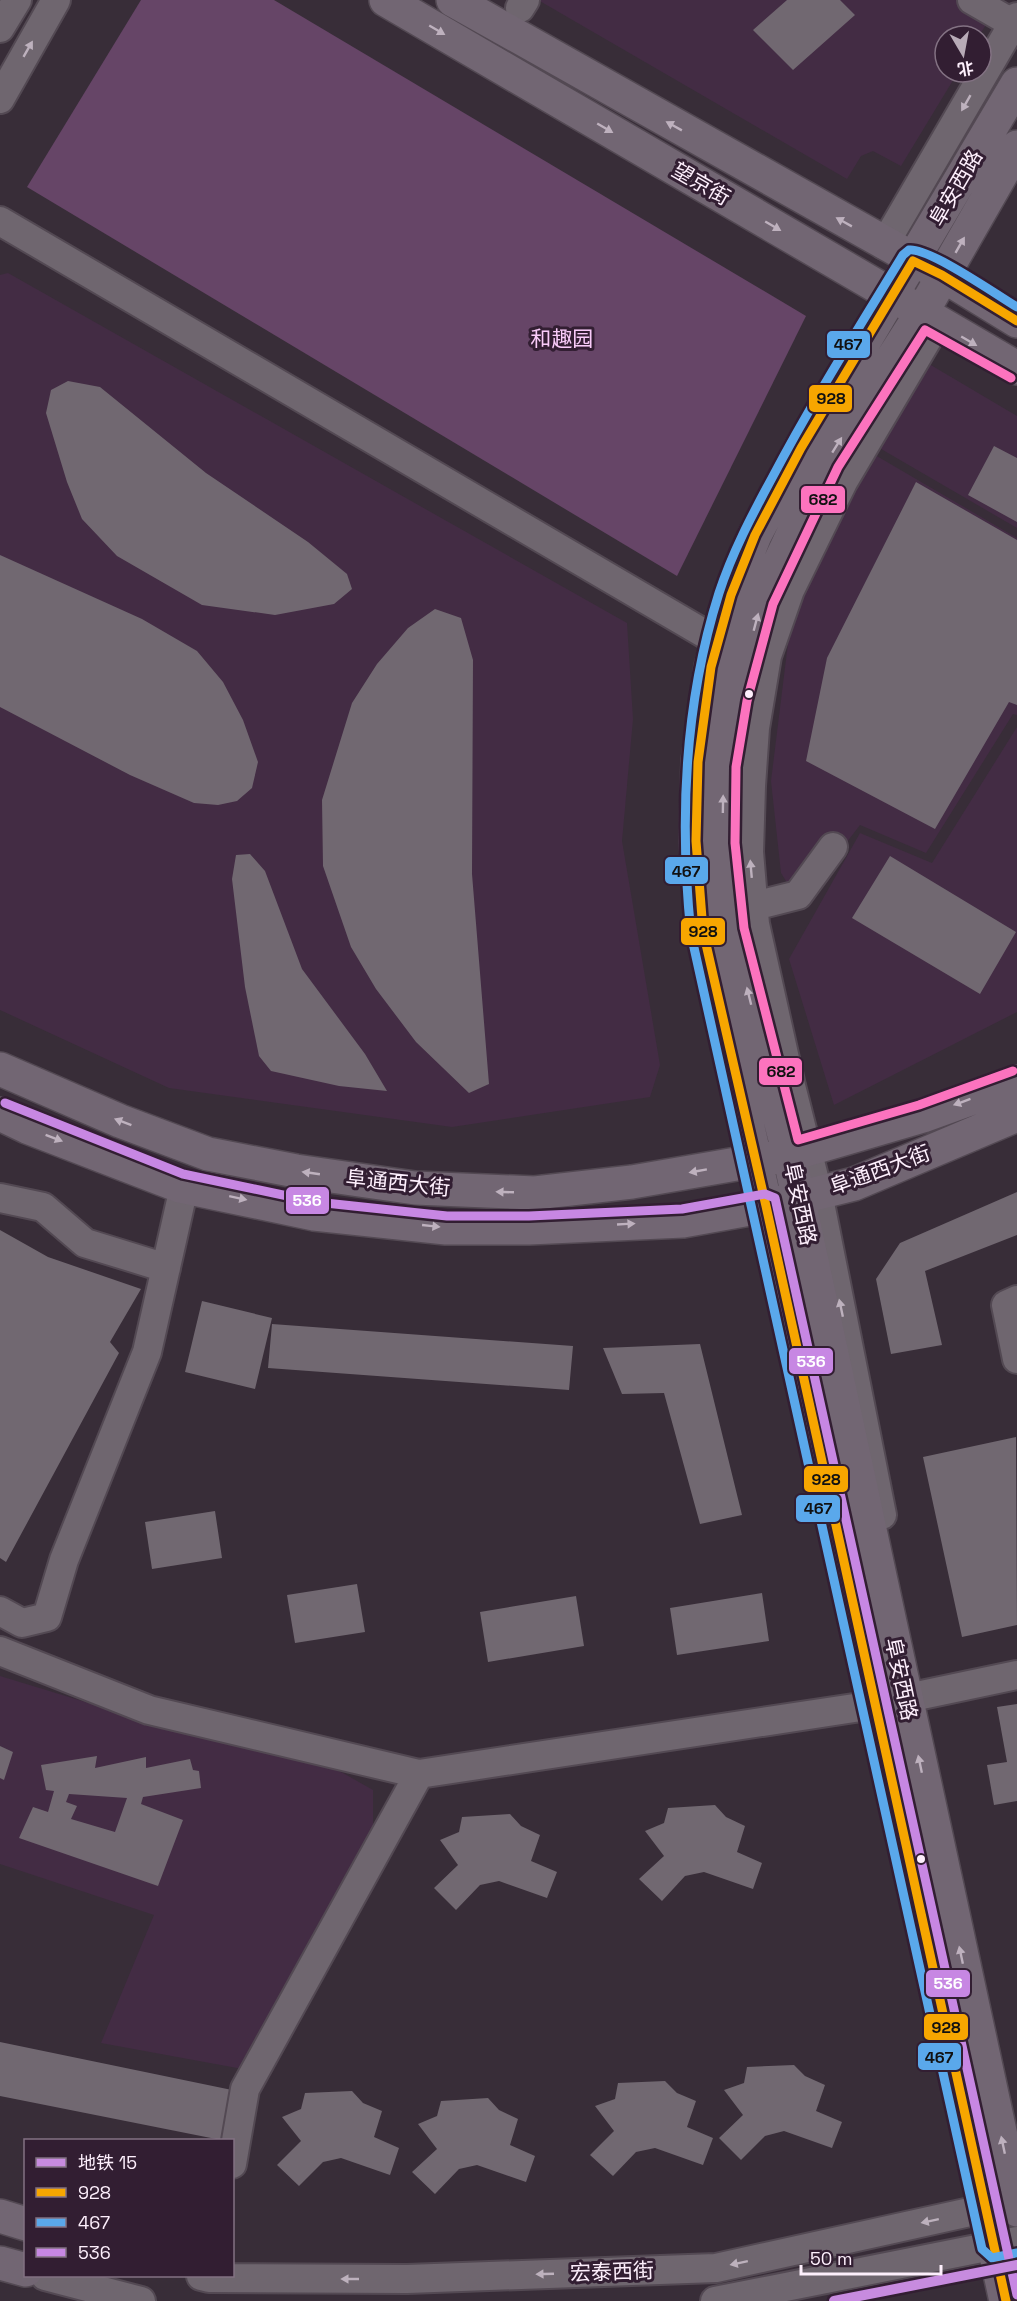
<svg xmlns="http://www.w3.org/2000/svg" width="1017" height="2301" viewBox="0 0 1017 2301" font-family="'Space Grotesk','Noto Sans SC',sans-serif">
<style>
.built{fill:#432c44}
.green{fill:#664567}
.building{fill:#716871;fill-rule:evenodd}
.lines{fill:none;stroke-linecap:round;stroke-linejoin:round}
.minor-casing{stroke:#534953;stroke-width:32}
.major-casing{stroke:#534953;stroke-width:36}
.minor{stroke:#6f666f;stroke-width:28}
.major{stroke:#726673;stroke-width:33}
.bus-1-casing{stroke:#321e32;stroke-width:14}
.bus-2-casing{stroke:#321e32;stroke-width:14}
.bus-3-casing{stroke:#321e32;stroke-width:14}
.bus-4-casing{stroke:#321e32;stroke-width:14}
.bus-1{stroke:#f7a600;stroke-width:9}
.bus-2{stroke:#5aa8eb;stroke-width:9}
.bus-3{stroke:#c787e3;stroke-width:9}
.bus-4{stroke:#fc73be;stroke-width:9}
.metro-1-casing{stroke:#321e32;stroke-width:15}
.metro-1{stroke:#c78bdf;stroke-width:10}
.oneway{fill:#beb1be}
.oneway2{fill:#bdb1bd}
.bus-dot{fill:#fdeffc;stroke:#321e32;stroke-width:2}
.labels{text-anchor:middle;stroke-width:6;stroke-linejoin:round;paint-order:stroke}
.street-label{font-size:21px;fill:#fdeffc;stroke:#321e32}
.park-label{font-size:21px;fill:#f9cbf9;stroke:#321e32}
.line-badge{stroke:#321e32;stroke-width:2}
.badge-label{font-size:16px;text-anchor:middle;font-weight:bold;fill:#fff}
.pale-badge-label{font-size:16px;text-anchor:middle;font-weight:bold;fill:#111}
</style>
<rect width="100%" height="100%" fill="#382d38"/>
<path class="built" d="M538,0H1001L979,36H945V72H958L901,166L873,151L861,156L847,179Z
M8,273L627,623L633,719L622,841L660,1065L650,1097L452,1127L169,1088L0,1010V275Z
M924,361L1017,416V528L876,446Z
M875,455L1017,538V715L1013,714L926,853L860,825L800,903L781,873L771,781L792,611Z
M1017,727V1012L834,1105L789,959L860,833L932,863Z
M0,1676L174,1729L311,1760L343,1773L373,1790V1830L248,2070L101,2043L154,1915L0,1864Z"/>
<path class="green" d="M141,0H274L806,316L677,576L27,187Z"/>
<path class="building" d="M787,0H840L855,15L793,70L753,30Z
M68,381L100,387L206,473L308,542L347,574L352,589L334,604L275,615L202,605L117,556L82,519L67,482L46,413L51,390Z
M994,446L1017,458V522L968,495Z
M916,482L1017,540V705L1009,702L935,829L806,761L827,658Z
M0,555L142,619L197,651L223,682L243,720L258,762L252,788L237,801L218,805L194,803L130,775L0,707Z
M435,609L461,618L473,660L472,874L489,1084L469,1093L416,1042L376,989L351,947L323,866L322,800L352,703L377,664L408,628Z
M250,854L265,871L302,969L365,1054L387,1091L339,1086L271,1071L259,1056L245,987L232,879L236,855Z
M890,856L1016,932L980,994L852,918Z
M1017,1192V1235L925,1271L942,1345L891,1354L876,1279L900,1243Z
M0,1230L48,1257L141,1289L110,1342L119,1353L6,1562L0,1558Z
M202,1301L272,1318L255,1389L185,1372Z
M272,1324L573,1346L569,1390L268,1368Z
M700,1344L742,1515L700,1524L664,1393L622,1394L603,1348Z
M1016,1437L1017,1625L962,1637L923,1457Z
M215,1511L222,1558L152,1569L145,1522Z
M357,1584L365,1632L295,1643L287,1595Z
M762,1593L769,1641L677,1655L670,1608Z
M576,1596L584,1646L488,1662L480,1612Z
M1017,1704V1801L994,1805L987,1765L1007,1762L997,1707Z
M0,1746L13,1752L4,1780L0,1778Z
M97,1756L95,1768L146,1757V1768L190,1759L193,1770L199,1771L201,1788L143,1797L141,1804L183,1820L158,1886L19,1838L33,1807L48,1812L54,1791L46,1790L41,1765ZM69,1794L127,1798L115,1832L71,1819L77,1806L66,1802Z
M715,1805L726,1817L745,1826L737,1852L762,1863L753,1889L704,1872L685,1876L662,1901L639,1879L664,1856L645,1831L664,1823L668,1808Z
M510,1814L521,1826L540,1835L531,1861L557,1872L547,1898L499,1881L480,1885L456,1910L434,1888L458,1865L440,1840L459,1832L462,1817Z
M0,2042L232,2090L221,2140L0,2096Z
M794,2065L805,2076L825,2085L816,2111L842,2122L832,2148L784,2131L765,2136L741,2160L719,2138L743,2115L724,2090L744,2083L747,2067Z
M665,2081L677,2093L696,2101L687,2127L713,2138L703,2165L655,2148L636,2152L613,2176L590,2155L614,2131L595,2106L615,2099L618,2083Z
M352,2091L363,2103L382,2111L374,2137L399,2148L390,2175L341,2158L323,2162L299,2186L277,2165L301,2141L282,2117L301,2109L305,2093Z
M488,2098L499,2110L518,2119L510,2145L535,2156L526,2182L477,2165L459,2169L435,2194L412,2172L437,2149L418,2124L437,2116L441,2101Z"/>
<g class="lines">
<defs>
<path id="minor" d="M972,0L1017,26
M520,8L525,0
M0,28L17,0
M0,99L56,0
M0,221L717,641
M884,245L1017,17
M754,906L798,895L833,847
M0,1198L43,1207L85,1243L166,1268
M1017,1300L1006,1305L1017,1359
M882,1515L818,1193L791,1086L755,924L749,852L751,786L755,728L767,656L790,590L843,482L937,323
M0,1611L22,1623L47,1617L64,1560L147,1352L184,1187
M0,1651L149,1710L419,1774
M232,2164L245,2089L419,1774L874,1705L1017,1675
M45,2276L141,2301
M201,2276L209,2278L407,2279L716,2268L1006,2204
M715,2301L1017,2241"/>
<path id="major" d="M386,0L1017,368
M453,0L942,275L1017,321
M1017,147L921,314L827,461L762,600L735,698L724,766L723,844L732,930L789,1155L1017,2210
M0,1069L120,1121L208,1154L296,1171L415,1188L535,1193L632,1182L789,1155L923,1116L1017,1082
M0,1114L27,1127L180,1186L314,1214L446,1228H529L683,1221L766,1206L854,1184L1017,1115
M0,2216L26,2224
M0,2263L26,2270
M1006,2301L766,1206L703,931L696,841L698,762L711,667L731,595L755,535L801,448L1017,84"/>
</defs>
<use href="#minor" class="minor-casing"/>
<use href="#major" class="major-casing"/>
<use href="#minor" class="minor"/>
<use href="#major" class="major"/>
<defs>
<path id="bus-1" d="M1006,2301L766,1206L703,931L696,841L698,762L711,667L731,595L755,535L801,448L913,261L942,275L1017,321"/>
<path id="bus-2" d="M1017,307C997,295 928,247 909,250L903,255C858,329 812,402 772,478C752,515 732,553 719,593C684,704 679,818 691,934L982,2249L992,2258L1017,2253"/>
<path id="bus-3" d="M5,1103L183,1174L316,1202L447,1216H529L682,1209L765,1194L775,1198L1017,2295"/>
<path id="bus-4" d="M1011,378L925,330L838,467L773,604L747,701L736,767L735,843L744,928L798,1140L919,1105L1013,1071"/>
</defs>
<use href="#bus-1" class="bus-1-casing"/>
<use href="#bus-2" class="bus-2-casing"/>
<use href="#bus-3" class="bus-3-casing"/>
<use href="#bus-4" class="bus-4-casing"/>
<use href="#bus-1" class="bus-1"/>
<use href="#bus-2" class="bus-2"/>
<use href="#bus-3" class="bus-3"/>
<use href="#bus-4" class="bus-4"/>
<defs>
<path id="metro-1" d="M834,2301L1017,2265"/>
</defs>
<use href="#metro-1" class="metro-1-casing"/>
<use href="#metro-1" class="metro-1"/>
</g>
<defs><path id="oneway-solid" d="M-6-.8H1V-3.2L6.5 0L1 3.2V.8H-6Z" transform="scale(1.5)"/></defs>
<g class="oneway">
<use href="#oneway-solid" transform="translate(437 30) rotate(30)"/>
<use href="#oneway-solid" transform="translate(674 126) rotate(-151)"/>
<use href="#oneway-solid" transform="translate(605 128) rotate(30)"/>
<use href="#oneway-solid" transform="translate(844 222) rotate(-151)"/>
<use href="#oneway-solid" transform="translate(773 226) rotate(30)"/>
<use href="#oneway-solid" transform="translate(960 245) rotate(-60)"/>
<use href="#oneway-solid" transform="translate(969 341) rotate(30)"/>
<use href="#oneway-solid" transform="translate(837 445) rotate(-58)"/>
<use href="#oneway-solid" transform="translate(756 622) rotate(-75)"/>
<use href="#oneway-solid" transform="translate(723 804) rotate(-89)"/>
<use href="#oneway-solid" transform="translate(749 996) rotate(-104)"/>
<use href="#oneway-solid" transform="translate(962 1102) rotate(160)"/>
<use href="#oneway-solid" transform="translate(123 1122) rotate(-159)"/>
<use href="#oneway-solid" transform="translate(54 1138) rotate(21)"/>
<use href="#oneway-solid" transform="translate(698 1171) rotate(170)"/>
<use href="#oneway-solid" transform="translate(311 1173) rotate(-172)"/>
<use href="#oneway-solid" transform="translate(505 1192) rotate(-178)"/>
<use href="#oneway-solid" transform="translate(238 1198) rotate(12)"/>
<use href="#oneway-solid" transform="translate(626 1224) rotate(-3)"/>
<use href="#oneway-solid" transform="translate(431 1226) rotate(6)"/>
<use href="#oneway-solid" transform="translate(920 1764) rotate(-102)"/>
<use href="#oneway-solid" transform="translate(961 1955) rotate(-102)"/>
<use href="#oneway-solid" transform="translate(1003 2145) rotate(-102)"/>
</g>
<g class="oneway2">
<use href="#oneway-solid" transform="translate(28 49) rotate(-60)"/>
<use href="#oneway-solid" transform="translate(966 103) rotate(120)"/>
<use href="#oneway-solid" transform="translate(751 869) rotate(-95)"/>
<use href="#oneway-solid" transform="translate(841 1308) rotate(-102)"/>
<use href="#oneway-solid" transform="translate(930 2221) rotate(168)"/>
<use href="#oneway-solid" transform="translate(739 2263) rotate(168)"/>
<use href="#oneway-solid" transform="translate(545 2274) rotate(178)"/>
<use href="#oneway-solid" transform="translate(350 2279) rotate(-180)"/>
</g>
<g class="bus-dot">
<circle cx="749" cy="694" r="5"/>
<circle cx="921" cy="1859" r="5"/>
</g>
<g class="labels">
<g class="street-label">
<text transform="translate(701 184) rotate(30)" y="7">望京街</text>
<text transform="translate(956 188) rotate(-60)" y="7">阜安西路</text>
<text transform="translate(880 1170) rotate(-20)" y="7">阜通西大街</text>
<text transform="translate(398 1183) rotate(6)" y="7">阜通西大街</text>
<text transform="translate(800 1204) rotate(78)" y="7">阜安西路</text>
<text transform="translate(901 1679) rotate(78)" y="7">阜安西路</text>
<text transform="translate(612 2272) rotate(-2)" y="7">宏泰西街</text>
</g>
<g class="park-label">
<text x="562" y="346">和趣园</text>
</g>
</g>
<g class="line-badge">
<rect x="826" y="330" width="45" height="29" rx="6" fill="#5aa8eb"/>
<rect x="808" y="384" width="45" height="29" rx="6" fill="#f7a600"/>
<rect x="800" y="485" width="46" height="29" rx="6" fill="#fc73be"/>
<rect x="664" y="856" width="45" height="29" rx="6" fill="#5aa8eb"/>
<rect x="680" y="917" width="46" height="29" rx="6" fill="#f7a600"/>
<rect x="758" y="1057" width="45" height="29" rx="6" fill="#fc73be"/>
<rect x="285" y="1186" width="45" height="29" rx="6" fill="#c787e3"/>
<rect x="788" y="1347" width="46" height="28" rx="6" fill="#c787e3"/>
<rect x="803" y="1465" width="46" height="28" rx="6" fill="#f7a600"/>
<rect x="795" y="1494" width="46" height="29" rx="6" fill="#5aa8eb"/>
<rect x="925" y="1969" width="46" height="29" rx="6" fill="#c787e3"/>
<rect x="923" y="2013" width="46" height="28" rx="6" fill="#f7a600"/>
<rect x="917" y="2042" width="45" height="29" rx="6" fill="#5aa8eb"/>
</g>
<g class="badge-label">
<text x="307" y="1206">536</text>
<text x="811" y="1367">536</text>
<text x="948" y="1989">536</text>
</g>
<g class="pale-badge-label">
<text x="848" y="350">467</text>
<text x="831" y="404">928</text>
<text x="823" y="505">682</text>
<text x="686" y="877">467</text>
<text x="703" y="937">928</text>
<text x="781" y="1077">682</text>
<text x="826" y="1485">928</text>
<text x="818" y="1514">467</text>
<text x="946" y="2033">928</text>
<text x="939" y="2063">467</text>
</g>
<rect x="24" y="2139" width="210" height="138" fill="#321e32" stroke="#837283" stroke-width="1.5"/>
<rect x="36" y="2158" width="30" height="9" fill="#c78bdf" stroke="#837283" stroke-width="1.5"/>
<text x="78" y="2169" font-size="18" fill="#fdeffc">地铁 15</text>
<rect x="36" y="2188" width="30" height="9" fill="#f7a600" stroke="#837283" stroke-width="1.5"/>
<text x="78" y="2199" font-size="18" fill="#fdeffc">928</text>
<rect x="36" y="2218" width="30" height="9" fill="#5aa8eb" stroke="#837283" stroke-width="1.5"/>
<text x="78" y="2229" font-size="18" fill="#fdeffc">467</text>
<rect x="36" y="2248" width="30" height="9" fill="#c787e3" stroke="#837283" stroke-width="1.5"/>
<text x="78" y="2259" font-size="18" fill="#fdeffc">536</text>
<g transform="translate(963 54) rotate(170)"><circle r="28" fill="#321e32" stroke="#837283" stroke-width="1.5"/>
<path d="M0-4.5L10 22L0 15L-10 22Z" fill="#b8abb7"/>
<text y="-9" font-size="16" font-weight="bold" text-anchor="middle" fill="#fdeffc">北</text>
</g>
<path d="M801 2265v9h140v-9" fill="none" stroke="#fdeffc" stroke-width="3"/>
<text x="810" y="2265" font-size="18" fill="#fdeffc" stroke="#321e32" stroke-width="4.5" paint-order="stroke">50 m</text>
</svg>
